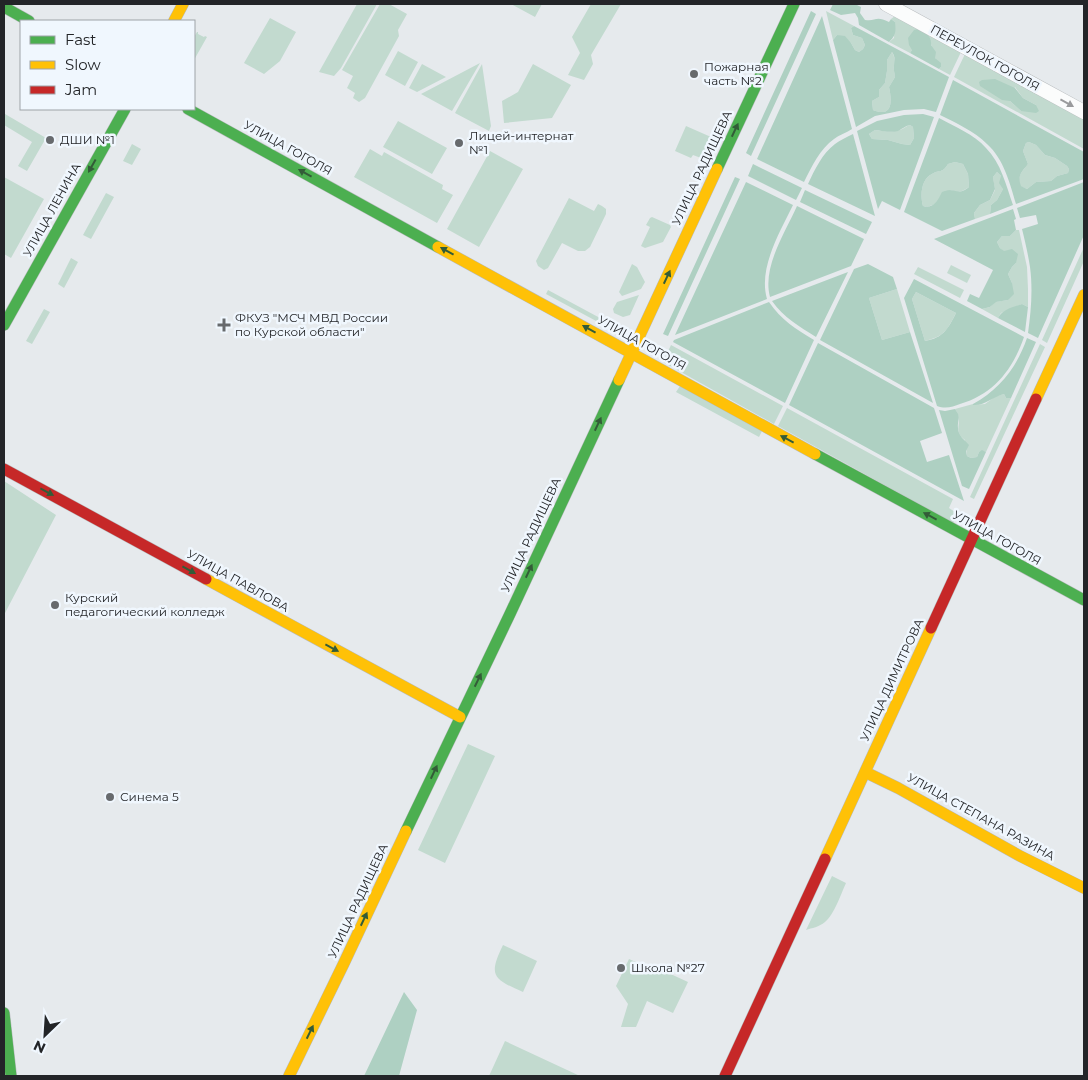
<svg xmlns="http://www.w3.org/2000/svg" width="1088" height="1080" viewBox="0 0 1088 1080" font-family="Montserrat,sans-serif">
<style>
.green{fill:#c2dacf;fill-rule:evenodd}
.forest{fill:#aed0c2;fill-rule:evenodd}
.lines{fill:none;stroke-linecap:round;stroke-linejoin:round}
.street-casing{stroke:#b7bbbd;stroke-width:15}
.fast-casing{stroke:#b7bbbd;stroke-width:12}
.slow-casing{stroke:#b7bbbd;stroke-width:12}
.jam-casing{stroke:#b7bbbd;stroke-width:12}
.street{stroke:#fbfcfc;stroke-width:14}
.fast{stroke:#4caf50;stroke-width:11}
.slow{stroke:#ffc107;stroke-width:11}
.jam{stroke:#c62828;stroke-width:11}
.oneway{fill:#9a9b9d}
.oneway2{fill:#335c38}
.poi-dot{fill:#676a6d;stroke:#f0f7fe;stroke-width:2}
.labels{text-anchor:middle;stroke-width:5;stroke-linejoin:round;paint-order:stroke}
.street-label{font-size:12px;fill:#232528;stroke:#f0f7fe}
.poi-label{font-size:12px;fill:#232528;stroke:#f0f7fe;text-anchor:start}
</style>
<rect width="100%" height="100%" fill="#e6eaed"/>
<path class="green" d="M357,4H377L341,68L334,76L319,72Z
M380,4H389L407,14L398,30L399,36L365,98L359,102L353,98L355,93L347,88L353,76L342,70Z
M511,4H542L535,17Z
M591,4H621L591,55L593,64L584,80L568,75L580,53L572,37Z
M826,11L854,26L851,28L853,35L862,38L865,45L863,49L859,52L855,50L851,43L837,35L833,40Z
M895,16L918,29L912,50L910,53L889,42L894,38L895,22L891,19Z
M270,18L296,32L280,61L264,74L244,63Z
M197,32H198V34L204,37L205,36L207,37L194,60V37Z
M928,34L961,52L950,75L939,69L941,67L935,58Z
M398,51L418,62L405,86L385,75Z
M892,52C895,58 895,60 894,66C893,69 895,73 895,77L889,87C892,101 893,118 873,110L872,101L879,97V90L885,83L887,71V60Z
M965,54L1084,119V149L954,77ZM1015,87L1023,98L1036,105L1021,111L1010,101Z
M480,63L452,111L421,94Z
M422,64L446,77L417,92L409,88Z
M482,64L491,126L489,131L455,113Z
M533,64L571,85L552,118L504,123L502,101L518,92Z
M5,114L46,138L27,171L18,166L32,142L4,125V116Z
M398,121L447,148L432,174L383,147Z
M910,125L913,127L914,138L910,145L902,144L888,140L872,139L869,134L875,130C883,131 891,133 899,130C904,129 906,126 910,125Z
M686,126L711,137L701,158L693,155L691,158L675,151Z
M1029,142L1036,145L1045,155L1055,158L1067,166L1069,169L1068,173L1057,176L1051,181L1036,182L1027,189L1020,186C1017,175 1022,172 1028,164L1023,151L1026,143Z
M132,144L141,149L132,165L123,161Z
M370,149L382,156L384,152L443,185L442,189L453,195L437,223L354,177Z
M490,151L523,169L479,247L447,229Z
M955,162L963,164L968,174L969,187C962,192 958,193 950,190C943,197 934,209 923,206C920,196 921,179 932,174C940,169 942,174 948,164Z
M997,172L1001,176L1003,189L997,200L991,205L990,214L975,219L974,213L980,205L990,200L995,190L993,177Z
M4,177L44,199L11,258L4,254Z
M106,193L114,197L91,239L83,235Z
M569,198L594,211L598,204L602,206L606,209V214L590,247L585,251H578L562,243L548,268L544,270L538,266L536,261Z
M652,217L670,225L671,227L663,242L645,248L641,246L650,227L646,225L650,218Z
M1016,230H1019L1027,267L1028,289V307L1022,304L1001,313L998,318L982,309L990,307L995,302L1008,300L1012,283L1008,274L1012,267L1016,263L1000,248L997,242L1002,236H1010Z
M1084,247V261L1047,343L1042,340Z
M71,258L78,262L64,288L58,284Z
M632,264L637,267L645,282L641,289L622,296L619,292Z
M951,265L971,275L967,283L947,273Z
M918,267L964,290L960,298L914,274Z
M897,289L910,332L882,340L869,298Z
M548,290L600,318L598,322L546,294Z
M916,292L956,313C947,330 945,336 925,341L912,299Z
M639,295L630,315L623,317L614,313L613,309L617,302Z
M44,309L50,312L32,344L26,341Z
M1040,344L1045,347L974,499L970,497Z
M671,345L783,406L774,424L663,362Z
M680,386L762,431L759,437L676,392Z
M1004,394L1006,398H1011L986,452L982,451L979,452L977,457L971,458L967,456L965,440C951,430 965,422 955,409L973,404V405L985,404L996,396Z
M787,408L953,499L949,508L958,514L953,523L778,426Z
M4,481L56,515L4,615Z
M468,744L495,756L445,863L418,850Z
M832,876L846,883C841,894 834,915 825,922C819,927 812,928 806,930Z
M503,945L537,961L523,992C493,979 488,976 503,945Z
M629,959L649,968L651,965L688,982L673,1013L647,1001L636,1027H621L628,1004L616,986Z
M505,1041L580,1076H489Z"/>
<path class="forest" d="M833,4H855L861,7L860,13L865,20C876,22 875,15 889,22L891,19L895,22C896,31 896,36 889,42L859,25L858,18L855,13L841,15L830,10Z
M811,11L816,14L751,156L746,153Z
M822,16L852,129C846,133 839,135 834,139C820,149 812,166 804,182L757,159Z
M854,26L949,77L936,112L924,109L904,110L875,116L856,127L833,40L837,35L845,36L851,43L855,50L859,52L863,49L865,45L862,38L853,35L851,28ZM892,52C896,58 894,60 894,66C893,69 895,74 895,77L889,87C892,101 893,118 873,110L872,101L879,97V90L885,83L887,71V60Z
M918,29C926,33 932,36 931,45L936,52L935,58L941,63V67L939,69L910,53L912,50L909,45L908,38L914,30Z
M995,79L1015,88L1023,98L1036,105L1039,111L1036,113L1021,111L1010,101L1002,100L980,86L979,82L982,80Z
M953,80L1084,152V179L1016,204C1010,184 1004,159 987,144C974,131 956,123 940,115ZM1029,142L1036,145L1045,155L1055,158L1067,166L1069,169L1068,173L1057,176L1051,181L1036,182L1027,189L1021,186C1017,175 1022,172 1028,164L1023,151L1026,143Z
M923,114L934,117L900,210L882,201L878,209L857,131L877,121L904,115ZM910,125L913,127L914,138L910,145L902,144L888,140L872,139L869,134L875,130C883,131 890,133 898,131C902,129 905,126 910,125Z
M939,118C955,127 974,134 986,148C1001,163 1006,185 1013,205L990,214L991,205L997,200L1003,189L999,183L1001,176L997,172L993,177L995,189L990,200L980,205L974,213L975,219L942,231L904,212ZM955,162L963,164L968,174L969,187C960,194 959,191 950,190C947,190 945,191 942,192C938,200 934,209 923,206C920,196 921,179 932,174C940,169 942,174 948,164Z
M853,134L875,216L808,184C815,169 822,154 835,144C840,140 847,137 853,134Z
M753,164L802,188L796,200L748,176Z
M735,177L740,179L668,336L663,334Z
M746,182L793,205C780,232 758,268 767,299L675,335Z
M1084,182V235L1038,338L1028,333C1031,312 1033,289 1030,267C1028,254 1025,241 1022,229L1038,224L1036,215L1020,218L1017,208Z
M805,190L872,222L866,234L800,202Z
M797,206L864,239L851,266L770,297C762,267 785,233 797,206Z
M1013,209L1016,219L1014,220L1016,230L1010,236H1002L997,242L1000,248L1004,251L1012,249L1018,254L1016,263L1012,267L1008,274L1012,283L1014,294L1008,300L996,302L990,307L982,309L967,301L970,294L979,298L993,270L934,239Z
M868,264L893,277L897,289L869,298L882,340L910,332L933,403L820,340L854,269Z
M848,272L816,337C799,326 784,318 772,301Z
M914,279L1024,337C1013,369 994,394 960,404C953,407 945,409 937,406L904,298ZM916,292L956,313C948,329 943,338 925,341L912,299Z
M769,302C781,320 796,329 814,340L785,403L673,342L674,340Z
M1022,304L1028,307L1025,332L998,318C1003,309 1013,307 1022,304Z
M1027,338L1036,342L1011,398H1006L1004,394C992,397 985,406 973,405V404C1000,389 1017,367 1027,338Z
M818,343L934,408L942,433L920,441L927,462L949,455L964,501L789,405Z
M955,409C962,418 957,419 958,428C958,436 965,440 969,445L966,451L967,456L971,458L977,457L979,452L982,450L986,452L969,489L962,486L939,410L945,411Z
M404,992L417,1010L399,1076H364Z"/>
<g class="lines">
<defs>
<path id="street" d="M886,4L1084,112"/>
<path id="fast" d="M4,7L29,21
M188,109L438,247
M717,169L794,4
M4,325L125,109
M815,454L1084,600
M406,831L509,616L619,380
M4,1013L11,1076"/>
<path id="slow" d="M174,21L183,4
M438,247L815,454
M619,380L717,169
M1036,399L1084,295
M206,579L460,717
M865,772L898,788L1020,856L1084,888
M825,859L931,628
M289,1076L344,963L406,831"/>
<path id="jam" d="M4,469L206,579
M931,628L1036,399
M725,1076L825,859"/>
</defs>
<use href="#street" class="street-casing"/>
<use href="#fast" class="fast-casing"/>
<use href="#slow" class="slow-casing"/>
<use href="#jam" class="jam-casing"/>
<use href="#street" class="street"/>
<use href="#fast" class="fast"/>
<use href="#slow" class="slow"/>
<use href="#jam" class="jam"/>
</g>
<defs><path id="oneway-solid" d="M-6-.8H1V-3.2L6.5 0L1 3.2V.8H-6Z" transform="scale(1.25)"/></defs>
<use class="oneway" href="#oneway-solid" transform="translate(1067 103) rotate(29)"/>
<g class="oneway2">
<use href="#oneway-solid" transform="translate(735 130) rotate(-65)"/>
<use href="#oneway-solid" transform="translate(92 166) rotate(119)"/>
<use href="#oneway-solid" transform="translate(305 173) rotate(-151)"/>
<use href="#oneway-solid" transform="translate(447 251) rotate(-151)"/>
<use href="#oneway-solid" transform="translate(667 277) rotate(-65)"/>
<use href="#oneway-solid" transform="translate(589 329) rotate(-151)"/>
<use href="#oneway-solid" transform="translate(598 424) rotate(-65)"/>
<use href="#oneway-solid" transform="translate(787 439) rotate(-152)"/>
<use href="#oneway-solid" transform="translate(47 492) rotate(28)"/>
<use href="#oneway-solid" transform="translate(930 516) rotate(-152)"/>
<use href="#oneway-solid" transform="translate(189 570) rotate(29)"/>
<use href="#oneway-solid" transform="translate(529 571) rotate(-65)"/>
<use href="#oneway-solid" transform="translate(332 648) rotate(28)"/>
<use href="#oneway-solid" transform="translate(478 680) rotate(-64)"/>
<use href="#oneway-solid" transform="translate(434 772) rotate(-65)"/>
<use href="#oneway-solid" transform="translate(364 919) rotate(-65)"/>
<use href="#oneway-solid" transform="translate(310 1032) rotate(-64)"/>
</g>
<g class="poi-dot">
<circle cx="694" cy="74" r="5"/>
<circle cx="50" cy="140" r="5"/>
<circle cx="459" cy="143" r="5"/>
<path d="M221.5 317.5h5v5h5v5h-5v5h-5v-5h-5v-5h5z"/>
<circle cx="55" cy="605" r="5"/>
<circle cx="110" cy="797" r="5"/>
<circle cx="621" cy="968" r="5"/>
</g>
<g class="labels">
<g class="street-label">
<text transform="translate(985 58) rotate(29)" y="4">ПЕРЕУЛОК ГОГОЛЯ</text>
<text transform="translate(288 148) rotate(29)" y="4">УЛИЦА ГОГОЛЯ</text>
<text transform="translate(702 168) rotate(-65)" y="4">УЛИЦА РАДИЩЕВА</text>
<text transform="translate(52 210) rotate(-61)" y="4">УЛИЦА ЛЕНИНА</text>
<text transform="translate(642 343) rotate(29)" y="4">УЛИЦА ГОГОЛЯ</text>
<text transform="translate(531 535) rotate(-65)" y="4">УЛИЦА РАДИЩЕВА</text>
<text transform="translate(997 538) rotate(29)" y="4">УЛИЦА ГОГОЛЯ</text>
<text transform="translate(238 581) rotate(29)" y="4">УЛИЦА ПАВЛОВА</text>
<text transform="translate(892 680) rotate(-65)" y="4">УЛИЦА ДИМИТРОВА</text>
<text transform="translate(981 817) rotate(29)" y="4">УЛИЦА СТЕПАНА РАЗИНА</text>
<text transform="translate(358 901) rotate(-65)" y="4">УЛИЦА РАДИЩЕВА</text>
</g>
<g class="poi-label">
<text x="704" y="71">Пожарная<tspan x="704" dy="14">часть №2</tspan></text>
<text x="469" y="140">Лицей-интернат<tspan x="469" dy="14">№1</tspan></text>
<text x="60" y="144">ДШИ №1</text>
<text x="235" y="322">ФКУЗ "МСЧ МВД России<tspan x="235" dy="14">по Курской области"</tspan></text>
<text x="65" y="602">Курский<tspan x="65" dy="14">педагогический колледж</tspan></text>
<text x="120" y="801">Синема 5</text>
<text x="631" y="972">Школа №27</text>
</g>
</g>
<rect width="1088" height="1080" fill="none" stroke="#232528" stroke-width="10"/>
<rect x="20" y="20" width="175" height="90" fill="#f0f7fe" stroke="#9ea3a8"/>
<rect x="30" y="36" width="25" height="8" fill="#4caf50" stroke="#9ea3a8"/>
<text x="65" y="45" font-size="15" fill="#232528">Fast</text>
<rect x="30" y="61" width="25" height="8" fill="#ffc107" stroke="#9ea3a8"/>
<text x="65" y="70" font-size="15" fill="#232528">Slow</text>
<rect x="30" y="86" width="25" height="8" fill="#c62828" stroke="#9ea3a8"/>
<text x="65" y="95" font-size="15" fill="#232528">Jam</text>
<g transform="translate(45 1035) rotate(205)" stroke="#f0f7fe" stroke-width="4" paint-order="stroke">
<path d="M0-4L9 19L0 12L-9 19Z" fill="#232528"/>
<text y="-8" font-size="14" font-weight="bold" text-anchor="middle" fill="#232528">N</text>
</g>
</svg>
